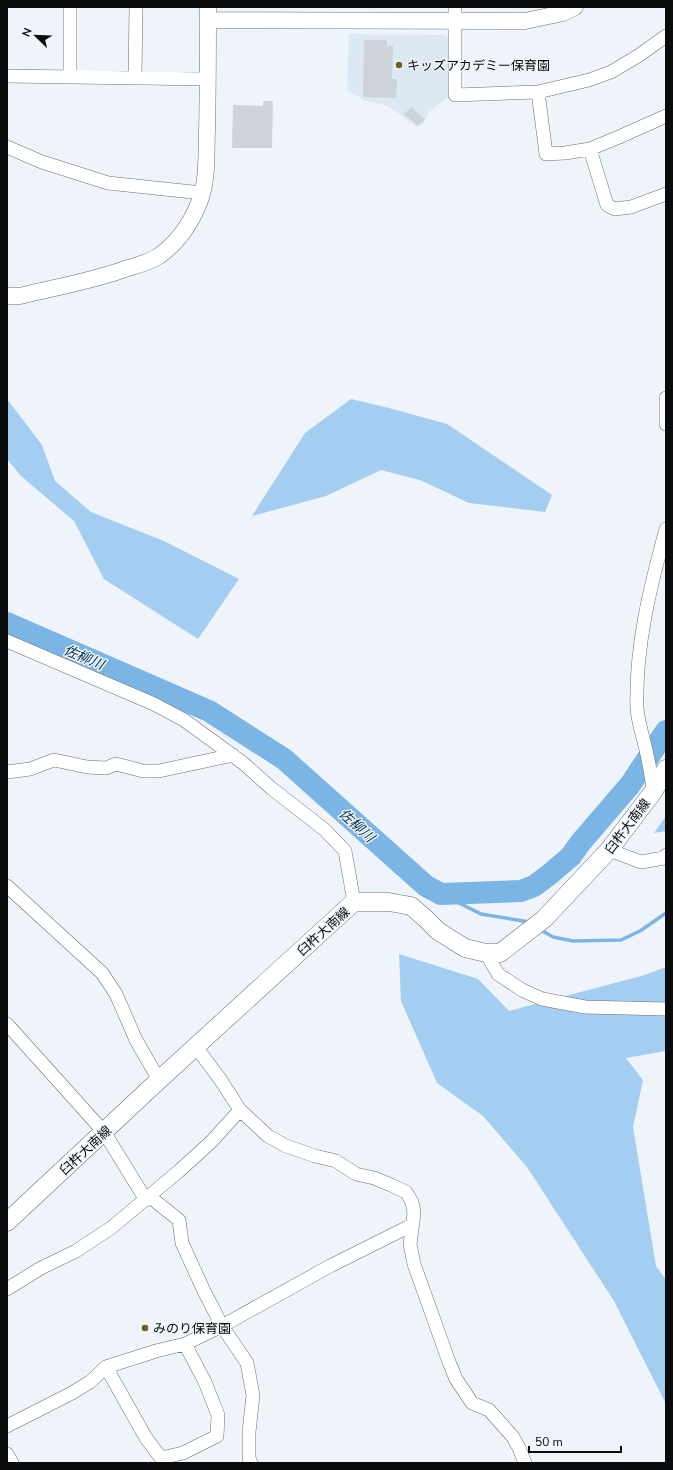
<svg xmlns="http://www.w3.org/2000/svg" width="673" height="1470" viewBox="0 0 673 1470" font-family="'Nunito Sans','Noto Sans JP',sans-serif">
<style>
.built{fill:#dce9f4}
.green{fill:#a3cdf1}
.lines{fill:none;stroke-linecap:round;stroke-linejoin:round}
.stream{stroke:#7bb5e5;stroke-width:3.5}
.river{stroke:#7bb5e5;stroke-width:22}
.building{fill:#cdd3d9}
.minor-casing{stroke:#6a6f74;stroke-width:14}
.tertiary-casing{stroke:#6a6f74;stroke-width:17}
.secondary-casing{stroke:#6a6f74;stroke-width:19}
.minor{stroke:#fff;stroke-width:13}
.tertiary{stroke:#fff;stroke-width:16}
.secondary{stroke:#fff;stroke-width:18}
.poi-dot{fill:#6c5e2b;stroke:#eef4fa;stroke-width:1.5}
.labels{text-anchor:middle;stroke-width:3;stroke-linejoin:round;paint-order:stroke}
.poi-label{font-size:13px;fill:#090b0d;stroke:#eef4fa;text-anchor:start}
.street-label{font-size:13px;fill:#090b0d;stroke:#eef4fa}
.water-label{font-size:14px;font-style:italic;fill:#013150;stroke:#eef4fa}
</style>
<rect width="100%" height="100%" fill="#eef4fa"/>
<path class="built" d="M349,34L445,35L451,40L449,96L429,112L424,123L417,127L388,106L364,100L347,90Z"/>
<path class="green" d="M7,399L42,445L55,481L91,512L164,541L239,579L198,639L104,579L74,521L21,476L7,459Z
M351,399L389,408L447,424L552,495L545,512L469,503L420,480L381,470L326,496L252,516L305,433Z
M666,816V831L654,833Z
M399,954L478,979L509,1011L645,975L666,967V1051L626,1058L643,1080L633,1127L656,1266L666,1280V1404L614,1301L527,1167L483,1116L437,1083L401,1001Z"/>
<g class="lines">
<path class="stream" d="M441,894L481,914L529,922
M539,929L553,937L573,941L621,940L640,931L666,913"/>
<path class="river" d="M7,623L209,711L284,759L426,886L441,894L521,891L534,886L550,874L571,856L581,842L630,785L666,731"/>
</g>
<path class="building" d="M364,40H387V46H393L392,79H397L396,98L363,97Z
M263,101H273L272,148H232L233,105L263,106Z
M411,107L425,119L418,126L404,114Z"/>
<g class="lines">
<defs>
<path id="minor" d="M455,7V95L538,92L589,80L611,72L638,56L666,36
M7,76L208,79
M70,76V7
M135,77L136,7
M538,92L546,154L565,153L590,149L619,137L666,116
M7,147L42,162L108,183L202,193
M590,149L607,205L615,209L631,207L666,194
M666,398V424
M7,641L154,704L184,720L243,763L271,788L325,830L345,851L354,902
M7,772L30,769L54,760L87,767L106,768L116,764L143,771H159L233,755
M653,792C652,777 649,764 646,750C643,736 638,723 637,708C635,648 650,587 666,529
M609,850L641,862L664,858L666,855
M7,886L102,973L116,994L136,1040L159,1080
M486,953L498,974L522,990L542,999L585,1007L666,1009
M7,1024L104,1132L146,1200
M196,1047L220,1079L240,1110L268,1136L286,1146L315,1156L336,1161L356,1174L374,1178L391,1185L406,1192L412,1202L414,1213L410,1244L414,1264L449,1362L456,1379L472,1403L489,1410L513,1437L519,1448L525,1463
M7,1289L41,1268L76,1251L111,1228L179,1171L211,1142L240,1110
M106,1367L146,1438L161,1458L183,1453L217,1436L218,1415L205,1382L185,1344
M7,1426L72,1393L90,1382L106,1367L156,1351L185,1344L222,1326L204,1291L182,1243L179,1220L150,1197
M7,1454L12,1463
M251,1463L249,1458V1432L253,1395L247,1363L222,1326L330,1266L412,1225"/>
<path id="tertiary" d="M208,20L525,21L563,13L575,7
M7,296H20C56,287 93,281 128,268C138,265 150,262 159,256C177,243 191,223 199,203C208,181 206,155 207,131C208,90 208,48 208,7"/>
<path id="secondary" d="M7,1222L159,1080L354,902H389L411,906L425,918L438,931L465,948L486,953H500L544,919L609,850L653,792L666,769"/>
</defs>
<use href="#minor" class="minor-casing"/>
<use href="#tertiary" class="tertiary-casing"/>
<use href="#secondary" class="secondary-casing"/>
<use href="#minor" class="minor"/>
<use href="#tertiary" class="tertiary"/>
<use href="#secondary" class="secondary"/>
</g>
<g class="poi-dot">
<circle cx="399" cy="65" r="4"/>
<circle cx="145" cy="1328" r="4"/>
</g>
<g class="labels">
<g class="poi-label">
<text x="407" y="70">キッズアカデミー保育園</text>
<text x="153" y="1333">みのり保育園</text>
</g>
<g class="street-label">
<text transform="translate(627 826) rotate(-53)" y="5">臼杵大南線</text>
<text transform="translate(323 931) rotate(-42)" y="5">臼杵大南線</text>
<text transform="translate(85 1150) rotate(-43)" y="5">臼杵大南線</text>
</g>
<g class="water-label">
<text transform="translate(84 657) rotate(23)" y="5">佐柳川</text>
<text transform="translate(357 825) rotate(42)" y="5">佐柳川</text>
</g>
</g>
<rect width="673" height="1470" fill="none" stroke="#090b0d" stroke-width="16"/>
<g transform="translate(36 36) rotate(293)" stroke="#eef4fa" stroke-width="3" paint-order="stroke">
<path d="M0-3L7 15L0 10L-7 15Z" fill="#090b0d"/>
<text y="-6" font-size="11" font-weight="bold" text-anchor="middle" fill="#090b0d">N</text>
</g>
<path d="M529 1446v6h92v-6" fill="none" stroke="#090b0d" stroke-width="2"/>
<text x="535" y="1446" font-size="12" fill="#090b0d" stroke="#eef4fa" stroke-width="3" paint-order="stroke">50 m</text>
</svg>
